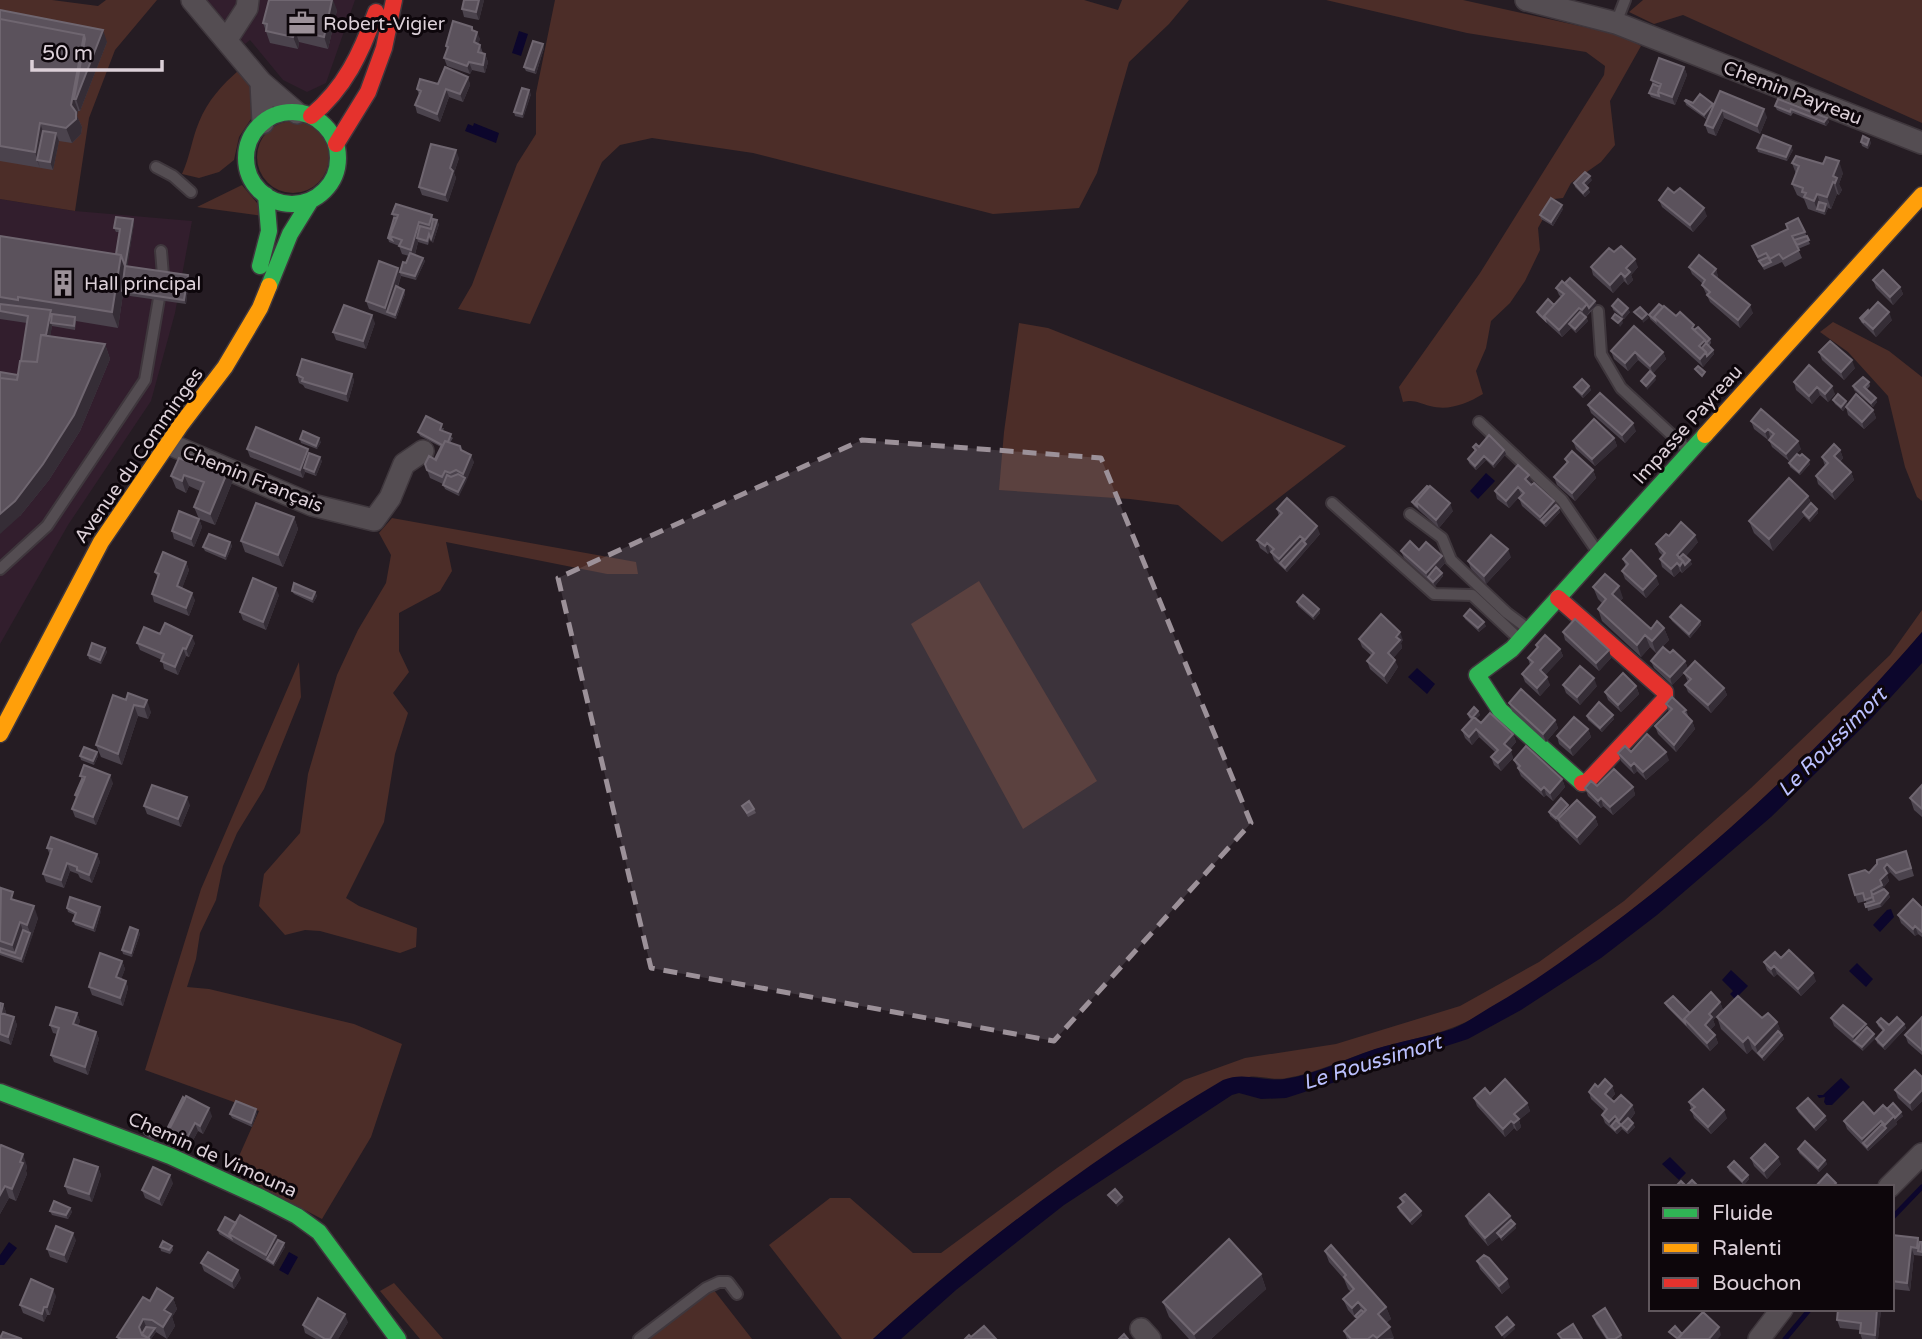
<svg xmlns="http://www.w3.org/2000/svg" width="1922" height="1339" viewBox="0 0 1922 1339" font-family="'Varela Round',sans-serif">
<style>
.built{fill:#321e2d}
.green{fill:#4c2d28}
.water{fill:#0c062c}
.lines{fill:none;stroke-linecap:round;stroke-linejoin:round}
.stream{stroke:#0c062c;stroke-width:5}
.lane-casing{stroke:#3f373d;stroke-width:14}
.street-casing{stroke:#3f373d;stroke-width:24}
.fast-casing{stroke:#3f373d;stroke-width:19}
.slow-casing{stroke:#3f373d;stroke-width:19}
.jam-casing{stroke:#3f373d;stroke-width:19}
.lane{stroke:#544d52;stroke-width:10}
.street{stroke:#544d52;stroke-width:21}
.fast{stroke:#30b455;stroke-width:16}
.slow{stroke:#ff9f0a;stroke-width:16}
.jam{stroke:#e5322d;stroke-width:16}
.wall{fill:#4b434d}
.shaded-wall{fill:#352d36}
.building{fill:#5b525c;stroke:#6f6670;stroke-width:2}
.marked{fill:#9c9199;fill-opacity:0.2;stroke:#9c9199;stroke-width:5;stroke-dasharray:14 9;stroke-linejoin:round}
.labels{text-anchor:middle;stroke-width:6;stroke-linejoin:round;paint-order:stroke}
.poi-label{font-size:19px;fill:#dcd0d8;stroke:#0d060b;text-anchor:start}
.street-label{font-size:19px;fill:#dcd0d8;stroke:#0d060b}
.water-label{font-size:21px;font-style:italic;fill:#bbc0ff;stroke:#0d060b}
</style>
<rect width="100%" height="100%" fill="#251c23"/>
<path class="built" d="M207,0H355L326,83L307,92L283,80L250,40L245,44Z
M0,199L75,211L192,221L175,313L151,401L68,525L0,644Z"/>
<path class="green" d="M0,0H52L98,6L106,0H157L115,50L89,118L75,211L0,199Z
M555,0H1084L1118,10L1122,0H1189L1169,24L1129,62L1097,173L1079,208L993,214L753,153L652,138L620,145L602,162L530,324L458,309L472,285L517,164L536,134V93Z
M1326,0H1463L1625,36L1641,46L1610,101L1615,145L1601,162L1571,183L1563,198L1554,199L1538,228L1540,250L1525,281L1510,303L1491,321L1486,348L1476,371L1483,394C1466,404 1449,411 1430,406C1419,403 1414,399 1403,402L1399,387L1480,273L1604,75L1605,66L1586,52L1467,33Z
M1643,0H1922V123L1683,15L1654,24L1629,12Z
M239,70L256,91L255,113L239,137L234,160L219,172L199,178L182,174C190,157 192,138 199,122C208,100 222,85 239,70Z
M257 157a36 36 0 1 1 72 0a36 36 0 1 1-72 0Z
M242,185L257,203L263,216L197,207Z
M1833,322L1889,351L1922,377V501L1917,497L1905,467L1888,396L1848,352L1820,332Z
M1019,323L1048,328L1346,446L1222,542L1178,505L1130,499L999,490L1004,432Z
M392,518L636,562L638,574H607L446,542L452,571L440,591L399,613V651L409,672L393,693L408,713L395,754L384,822L346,898L359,906L417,928L416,947L400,953L320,931L305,930L285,935L259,906L264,874L300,833L308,774L337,675L358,630L386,583L391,555L379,533Z
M979,581L1097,781L1023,829L911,624Z
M1922,610V632C1830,740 1729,836 1617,921C1569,958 1519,995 1466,1022C1437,1036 1403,1040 1373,1050C1344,1059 1317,1073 1287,1078C1274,1081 1258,1075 1249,1077C1239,1078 1202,1101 1192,1107C1075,1170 971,1250 873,1339H842L769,1245L830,1198H850L913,1253H941L1057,1168L1184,1080L1245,1058L1336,1044L1460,1006L1539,962L1624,901L1751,788L1890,655Z
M299,662L301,697L264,789L237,833L223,866L216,900L200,933L196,959L187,987L209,989L354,1024L402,1044L371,1137L322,1219L232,1172L259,1111L145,1070L201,889Z
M394,1283L443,1339H420L380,1291Z
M713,1289L752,1339H647Z"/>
<path class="water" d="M519,31L528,34L521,56L512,53Z
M474,123L499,133L496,143L465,131L468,124L473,126Z
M1486,473L1495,481L1478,499L1470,491Z
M1922,632V663L1871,719L1771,817L1657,915L1601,958L1521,1010L1468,1039L1286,1098L1261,1099L1239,1093L1232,1095L1064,1205L956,1290L901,1339H873C980,1242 1098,1154 1223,1080C1244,1071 1263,1082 1285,1079C1317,1074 1345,1059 1375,1049C1401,1041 1427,1037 1452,1029C1465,1024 1477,1015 1489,1008C1517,992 1543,975 1569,956C1704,860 1814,757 1922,632Z
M1417,668L1435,684L1427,694L1408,677Z
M1891,909L1894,917L1880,932L1873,925L1887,910Z
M1857,963L1873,979L1866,987L1849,971Z
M1731,970L1748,986L1735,999L1730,994L1733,991L1722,980Z
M1841,1078L1850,1087L1832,1105H1826L1824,1102L1825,1097L1819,1098L1817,1095H1823Z
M1670,1157L1686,1173L1679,1180L1662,1164Z
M9,1242L17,1248L4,1265H0V1255Z
M289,1252L298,1257L288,1275L279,1270Z"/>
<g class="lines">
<path class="stream" d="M1892,1218L1922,1187
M1785,1339L1810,1309"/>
<defs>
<path id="lane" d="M1616,23L1625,0
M156,167L173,176L191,192
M1598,311L1601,354L1621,388L1688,450
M1479,422L1562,500L1597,551
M1332,503L1434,594L1472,595L1518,638
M1410,514L1442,538L1451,560L1507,613L1527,628
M0,569L47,526L145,380L163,275L161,251
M639,1339L706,1288L719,1282H728L737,1294"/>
<path id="street" d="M192,0L261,82L297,113
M1526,0L1616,23L1922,143
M227,39L247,8L248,0
M261,82L263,123
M169,444L312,505L374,520L390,498L404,464L423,451
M1889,1187L1922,1154
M1141,1329L1150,1339
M1759,1339L1782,1309"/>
<path id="fast" d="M246 158a46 46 0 1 1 92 0a46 46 0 1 1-92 0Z
M260,266L269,231L266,195
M269,286L290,234L311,200
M1582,783L1500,710L1477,675L1512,649L1705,435
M0,1092L170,1156L262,1198L297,1216L319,1232L398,1339"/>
<path id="slow" d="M1705,435L1922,195
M0,734L101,542L180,426L225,367L260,308L269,286"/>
<path id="jam" d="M311,116C345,88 361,53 376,12
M336,144L368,92L384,48L394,0
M1558,598L1665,692V699L1587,782L1582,783"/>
</defs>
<use href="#lane" class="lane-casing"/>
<use href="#street" class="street-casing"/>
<use href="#fast" class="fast-casing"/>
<use href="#slow" class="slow-casing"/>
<use href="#jam" class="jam-casing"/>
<use href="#lane" class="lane"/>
<use href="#street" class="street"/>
<use href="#fast" class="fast"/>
<use href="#slow" class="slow"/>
<use href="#jam" class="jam"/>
</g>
<path class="wall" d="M464,0H484L479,20L464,17L462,9Z
M0,10L107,42L80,111H78L77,116L82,127L81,134L72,143L59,141L53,170L0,161Z
M337,10L328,49L299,42L298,49L270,43L263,23Z
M474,31L480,39L478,44L480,45L483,53L485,54L488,62L485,73L472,70L470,74L447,66L444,58L447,50L446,46Z
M543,44L544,48L536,74L526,71L524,67Z
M1684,67L1687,75L1675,105L1651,97L1649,93L1653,84L1651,80Z
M468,77L470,85L463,102L449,97L440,122L417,113L415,105L419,95L417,89Z
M531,94L523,118L515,116L514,112Z
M1778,99L1827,118L1829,122L1826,126L1793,113L1791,116L1777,110L1775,106Z
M1685,101L1713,104L1767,117L1760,134L1724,118L1716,136L1708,133L1705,125L1709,115L1706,119L1686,105Z
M1869,139L1871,143L1868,149L1862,146L1861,142Z
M1757,148L1793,150L1787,161L1758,152Z
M459,158L454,173L456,178L448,202L422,195L419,187Z
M1792,163L1843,173L1839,184L1842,190L1839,195L1837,194L1831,209L1828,208L1825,215L1808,209L1804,199L1797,195L1792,184L1796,174Z
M1592,180L1586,186L1590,192L1585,197L1575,187L1574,183Z
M1674,193L1707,216L1693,232L1662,207L1659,200Z
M1563,209L1553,226L1541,219L1540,215Z
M392,214L432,215L433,219L439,224L433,243L430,238L428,245L418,242L415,255L423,258L425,261L416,280L401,276L398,287L404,290L405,294L396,319L369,309L366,301L398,268L400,272L406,263L409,256L402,254L399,246L389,242L388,238L394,218Z
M133,219L134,223L127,266L188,275L189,279L186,304L123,295V294L118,328L76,321L75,330L52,326L50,336L105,344L110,359L80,431L49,480L20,516L18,375L21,361L27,323L0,319V236L116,254L119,232H116L114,228Z
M1805,232L1810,244L1798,249L1802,258L1785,267L1782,262L1764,270L1755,254L1752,246Z
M1614,252L1638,267L1631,275L1633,280L1628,285L1624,281L1613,293L1593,275L1591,267Z
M1689,267L1716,269L1718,277L1717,278L1753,313L1740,328L1710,302L1702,285L1703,284L1692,274Z
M1873,280L1900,287L1903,294L1893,305L1876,288Z
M1556,288L1597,305L1586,317L1588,321L1576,333L1571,328L1562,337L1538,315L1537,312L1554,305L1561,297L1559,295Z
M1612,306L1630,312L1624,319L1613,310Z
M1869,312L1892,320L1876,337L1861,322L1860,318Z
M1649,315L1676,316L1710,339L1711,343L1709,346L1713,350L1714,354L1703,367L1650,319Z
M375,323L366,349L336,340L333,332Z
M1611,351L1663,352L1666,359L1653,373L1638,360L1628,371L1614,359Z
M1819,352L1855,368L1844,380L1822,360Z
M1809,365L1835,394L1828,402L1820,395L1812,404L1796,390L1794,382Z
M352,374L354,381L348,402L305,388L303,385L299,383L297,375Z
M1869,382L1870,386L1867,389L1877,402L1873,407L1854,390L1853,386Z
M1589,386L1591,390L1583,398L1576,391L1574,387Z
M1833,400L1846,401L1847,405L1873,410L1876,418L1864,429L1848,415L1846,407L1843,411L1835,404Z
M1588,405L1636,431L1625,443L1591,413Z
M1761,409L1801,449L1789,461L1772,447L1769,440L1770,437L1768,440L1754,429L1751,421Z
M444,428L443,431L453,438L450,443L460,446L462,450L474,462L459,496L445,489L443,484L430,478L427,470L435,459L441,447L420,436L418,432Z
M1614,438L1617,446L1595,466L1576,449L1573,441Z
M300,439L321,442L317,449L301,443Z
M1473,447H1479L1504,450L1506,454L1494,468L1486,460L1476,470L1469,463L1468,459L1475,452Z
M247,449H308L309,453L322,461L316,476L305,472L303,478L250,457Z
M1840,450L1843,458L1840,462L1851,472L1854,480L1835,500L1818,484L1816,476L1825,466L1822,457Z
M1800,456L1810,464L1800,475L1790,467L1789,463Z
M179,458L233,480L215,525L199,519L194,507L200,491L189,486L186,493L176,488L171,476Z
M1565,459L1593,470L1596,478L1575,501L1557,485L1554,477L1567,464Z
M1532,483L1530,484L1554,501L1560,512L1546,527L1522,506L1519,498L1521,496V495L1509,508L1497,499L1495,491Z
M1808,496L1811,503L1817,509L1818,513L1810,522L1804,516L1773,551L1754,533L1749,521Z
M1412,502L1453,511L1439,528L1414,506Z
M1277,509L1320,534L1287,572L1274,560L1271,552L1270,551L1268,554L1260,548L1257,540L1279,516Z
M294,517L298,529L283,567L245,552L241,541Z
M199,519L202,527L194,547L174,539L172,531Z
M1669,536L1698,542L1686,556L1692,564L1682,573L1680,571L1674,577L1662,567L1660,559L1663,556L1659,552L1656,544Z
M230,542L232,546L226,560L205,551L203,547Z
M1419,550L1445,563L1439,570L1442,573L1443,576L1435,586L1404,558L1401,551Z
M1511,557L1486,584L1471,569L1468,561Z
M1623,559L1659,584L1646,598L1625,579L1622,571L1626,567Z
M186,562L189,570L182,588L195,600L189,616L154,602L152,594L158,578L155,572Z
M1593,587L1623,598L1620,601L1651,629L1664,628L1669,640L1656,653L1650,647L1641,657L1602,621L1598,609L1603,604L1598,599Z
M292,591L315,592L317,596L313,603L294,594Z
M279,595L266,630L243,620L240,612Z
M1297,602L1319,609L1320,613L1314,620L1298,606Z
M1464,616L1486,626L1479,632L1465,619Z
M1670,617L1700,621L1701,625L1690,638L1672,621Z
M1563,632L1609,650L1611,658L1599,671L1565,640Z
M160,634L195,643L189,657L186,656L178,675L164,669L162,660L140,650L137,643Z
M1359,639L1403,640L1401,643L1402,648L1393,658L1398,667L1387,684L1370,669L1367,661L1372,656L1362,647Z
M1536,645L1560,649L1563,656L1545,675L1550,685L1540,696L1525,682L1522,674L1530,665L1528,658L1537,648Z
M105,648L107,652L101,664L89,659L88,655Z
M1670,653L1685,661L1688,669L1672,685L1654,668L1651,661Z
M1684,673L1724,688L1727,695L1711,713L1688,692L1685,685L1688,682Z
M1563,685L1597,686L1580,705L1566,693Z
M1636,686L1639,694L1621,712L1608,700L1605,692Z
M128,693L151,712L148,719L138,716L122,765L101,757L96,745L126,700Z
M1509,703L1555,720L1558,728L1546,742L1512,711Z
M1666,704L1686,710L1689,718L1692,721L1695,729L1676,752L1658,734L1655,726L1669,712Z
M1478,711L1480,715L1476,718L1481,723L1513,734L1516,742L1510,749L1513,758L1501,771L1494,765L1491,757L1495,752L1479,737L1472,745L1465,738L1462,730L1472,720L1469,718L1468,714Z
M1587,716L1614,719L1602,732L1588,720Z
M1588,729L1591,737L1573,756L1559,744L1557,736Z
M97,752L98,756L94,765L81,760L80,756Z
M1631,752L1669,760L1646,780L1637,771L1634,774L1621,761L1618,753Z
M1514,760L1562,779L1565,787L1553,801L1546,795L1544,797L1521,776Z
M80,776L113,783L96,825L75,817L72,809L76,798L75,795L82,779Z
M1922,785V817L1914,810L1910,798Z
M1597,786L1633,787L1635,795L1613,815L1603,806L1601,808L1588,796L1585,788Z
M190,805L181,827L147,814L144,806Z
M1568,805L1569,808L1595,817L1598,825L1580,845L1561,827L1558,821L1557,822L1550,816L1549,812Z
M742,806L754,809L756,813L748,817Z
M47,848L97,854L100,862L92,883L80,878L78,874L70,871L64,888L46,882L43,874L50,855Z
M1909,859L1914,876L1899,881L1890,872L1887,875L1889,881L1883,888L1888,893L1890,897L1881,907L1868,911L1866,901L1858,903L1855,895L1869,873L1877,864Z
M0,889L38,918L23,963L0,955Z
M67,908L101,911L95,932L75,925L73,921L75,915L68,912Z
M1922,908V937L1918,934L1915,936L1901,923L1898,915Z
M138,930L140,934L132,957L123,954L122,950Z
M1781,958L1816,981L1801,996L1777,974L1774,977L1767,970L1764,962Z
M122,961L125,969L121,979L126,981L128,988L123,1006L92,995L89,987Z
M1720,1002L1723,1010L1713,1020L1715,1025L1710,1030L1715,1035L1718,1043L1710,1051L1667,1007L1665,1003L1690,1013Z
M0,1003L3,1004L6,1012V1014L14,1017L17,1025L11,1045L0,1041Z
M77,1013L80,1021L78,1026L96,1032L99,1039L88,1075L54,1062L51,1055L57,1034L53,1033L50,1025Z
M1717,1017L1762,1018L1777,1022L1784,1039L1764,1061L1752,1049L1747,1054L1721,1029Z
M1922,1017V1055L1908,1043L1905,1035Z
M1831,1018L1866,1024L1863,1051L1834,1026Z
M1877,1022L1889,1025L1904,1024L1906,1028L1885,1050L1877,1043L1876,1039L1883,1031L1878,1026Z
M1922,1077V1101L1912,1111L1898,1098L1895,1090Z
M1612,1086L1615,1094L1611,1099L1614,1102L1632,1105L1635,1113L1630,1120L1635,1127L1628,1134L1622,1129L1617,1134L1605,1123L1602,1115L1605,1112L1591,1099L1589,1092L1598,1087Z
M1490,1094L1527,1103L1530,1111L1519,1120L1521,1127L1517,1131L1514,1128L1505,1137L1477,1106L1474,1098Z
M1689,1102L1727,1118L1711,1134L1694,1118Z
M1797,1108L1827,1120L1816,1131L1798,1112Z
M1887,1109L1903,1116L1896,1122L1897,1124L1868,1151L1847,1129L1844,1121L1874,1114Z
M257,1113L252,1127L232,1118L230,1114Z
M212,1116L203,1134L198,1131L190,1146L172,1137L168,1127Z
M142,1131H158L159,1135L155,1142L144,1135Z
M0,1148L27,1166L26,1171L27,1174L16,1201L9,1198L0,1214Z
M1798,1149L1825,1160L1827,1164L1819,1172L1799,1153Z
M1751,1158L1781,1164L1767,1179L1754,1166Z
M98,1167L101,1175L92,1202L68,1194L65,1186Z
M1728,1167L1748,1175L1749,1179L1744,1185L1729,1171Z
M173,1183L162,1206L145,1198L142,1190Z
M1400,1198L1422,1215L1412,1225L1399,1211L1398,1207L1402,1203Z
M70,1208L72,1212L68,1219L52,1215L50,1211Z
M1466,1216H1510L1516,1228L1502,1241L1499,1237L1488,1246L1469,1224Z
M236,1223L276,1236L278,1240L285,1247L274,1266L219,1234L218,1230Z
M1892,1235L1918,1238L1920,1242H1922V1256L1914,1255L1910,1291L1892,1289Z
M76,1240L67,1263L50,1257L47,1249Z
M172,1246L173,1250L170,1254L161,1251L160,1247Z
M1325,1251L1386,1307L1391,1319L1386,1323L1394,1338L1393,1339H1347L1344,1331L1356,1319L1348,1310L1343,1299L1351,1292L1348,1289L1344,1279L1329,1262Z
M1477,1261L1510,1287L1502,1294L1480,1269Z
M201,1263L241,1278L234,1289L204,1271Z
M1261,1274L1266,1289L1211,1339H1189L1169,1317L1163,1302Z
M56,1296L50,1315H47L44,1322L23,1313L20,1305Z
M173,1298L177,1309L172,1317L175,1326L167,1339L156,1332L151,1339H118L117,1337L149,1300Z
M1838,1309H1881L1878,1339H1862L1860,1333V1330L1840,1328L1837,1320Z
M1593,1316L1621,1335L1622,1339H1606L1596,1324Z
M348,1322L338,1339H316L305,1333L303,1325Z"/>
<path class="shaded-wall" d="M332,0H333L337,10L328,49L324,37Z
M479,0H484L479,20L476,12Z
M103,30L107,42L80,111L76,99H74L78,110L77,116L82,127L81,134L72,143L66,128L84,35Z
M295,30L299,42L298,49L293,37Z
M477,32L480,39L476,50L474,42Z
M543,44L544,48L536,74L534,70Z
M485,54L488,62L485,73L483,65Z
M469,62L472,70L470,74L467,66Z
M1684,67L1687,75L1675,105L1672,97Z
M468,77L470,85L463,102L460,94Z
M446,89L449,97L440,122L437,114Z
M529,90L531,94L523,118L522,114Z
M1713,104L1715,108L1706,119L1704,115Z
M1764,109L1767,117L1760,134L1757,126Z
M1722,110L1724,118L1716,136L1713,128Z
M1827,118L1829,122L1826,126L1824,122Z
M40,123L46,139L37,160L40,168L35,152Z
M56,133L59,141L53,170L50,162Z
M1869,139L1871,143L1868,149L1867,145Z
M1791,146L1793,150L1787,161L1786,157Z
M456,150L459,158L454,173L456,178L448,202L445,195L450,168Z
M1839,161L1843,173L1839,184L1842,190L1839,195L1833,176Z
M1590,176L1592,180L1585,187L1583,183Z
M1833,182L1837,194L1831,209L1827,197Z
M1588,188L1590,192L1585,197L1583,193Z
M1817,194L1821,206L1817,209L1818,213L1814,201Z
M1826,204L1828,208L1825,215L1824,211Z
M1562,205L1563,209L1553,226L1551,222Z
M1704,208L1707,216L1693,232L1690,225Z
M133,219L134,223L127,270L125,266Z
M437,220L439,224L433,243L431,239Z
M419,222L422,230L417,238L418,242L414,258L411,250Z
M121,255L127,270L122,291L123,294L118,328L112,312Z
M423,258L425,261L416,280L415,276Z
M1635,259L1638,267L1631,275L1633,280L1628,285L1625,277L1626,268Z
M398,268L401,276L389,313L387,312L385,308Z
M1716,269L1718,277L1714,282L1712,274Z
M1621,273L1624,281L1613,293L1610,285Z
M188,275L189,279L186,304L184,300Z
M1900,287L1903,294L1893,305L1890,297Z
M404,290L405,294L396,319L395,315Z
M1595,301L1597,305L1590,311L1589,308Z
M1587,304L1590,311L1585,318L1582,310Z
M1750,305L1753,313L1740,328L1738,320Z
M1579,308L1582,316L1569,324L1571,328L1562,337L1559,330Z
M1628,308L1630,312L1624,319L1622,315Z
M51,310L54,318L51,323L52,326L43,378L40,370Z
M1889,312L1892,320L1876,337L1873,329Z
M1647,314L1649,318L1643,323L1642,319Z
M372,315L375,323L366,349L363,341Z
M1586,317L1588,321L1576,333L1575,329Z
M1622,319L1623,323L1620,327L1618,323Z
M1705,340L1708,347L1703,352L1699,346Z
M105,344L110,359L80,431L49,480L20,516L0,534V514Z
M1713,350L1714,354L1703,367L1700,359L1706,352Z
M1635,352L1638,360L1628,371L1625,363Z
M1663,352L1666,359L1653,373L1650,366Z
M1852,360L1855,368L1844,380L1841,372Z
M352,374L354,381L348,402L346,394Z
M1655,376L1656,380L1647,390L1646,386Z
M1589,386L1591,390L1583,398L1582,394Z
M1832,386L1835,394L1828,402L1825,394Z
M1817,387L1820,395L1812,404L1809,396Z
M1876,398L1877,402L1873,407L1871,403Z
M1846,401L1847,405L1843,411L1841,407Z
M1873,410L1876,418L1864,429L1862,422Z
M1633,423L1636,431L1625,443L1622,435Z
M1768,429L1770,437L1768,440L1765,432Z
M319,438L321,442L317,449L316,446Z
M1614,438L1617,446L1595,466L1592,459Z
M1798,441L1801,449L1789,461L1786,454Z
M308,449L311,457L304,468L305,472L303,478L300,470Z
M1504,450L1506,454L1494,468L1493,464Z
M1840,450L1843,458L1837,464L1834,456Z
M471,455L474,462L466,482L463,474Z
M1484,456L1486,460L1476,470L1475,466Z
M320,457L322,461L316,476L314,472Z
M1809,460L1810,464L1800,475L1799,472Z
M229,468L233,480L215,525L210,514Z
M1593,470L1596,478L1575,501L1572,493Z
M1851,472L1854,480L1835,500L1832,492Z
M184,475L189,486L186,493L182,481Z
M1529,475L1532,483L1528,487L1525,479Z
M465,478L466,482L459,496L458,492Z
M1518,487L1521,495L1509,508L1506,501Z
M1808,496L1812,507L1803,512L1804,516L1773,551L1769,539Z
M1554,501L1557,509L1541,520L1540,517Z
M1450,503L1453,511L1439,528L1436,520Z
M1559,508L1560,512L1546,527L1544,523Z
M1817,509L1818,513L1810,522L1809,518Z
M294,517L298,529L283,567L278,555Z
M199,519L202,527L194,547L191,539Z
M1317,526L1320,534L1287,572L1285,568L1306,544L1305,540Z
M1695,535L1698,542L1681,562L1677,555Z
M1300,536L1303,544L1280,563L1279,559Z
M230,542L232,546L226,560L225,556Z
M1267,543L1270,551L1268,554L1265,546Z
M1508,549L1511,557L1486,584L1484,576Z
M1442,556L1445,563L1430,579L1428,577L1426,573Z
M1690,560L1692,564L1682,573L1680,566L1683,561Z
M186,562L189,570L180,594L177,586Z
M1677,563L1680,571L1674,577L1671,569Z
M1442,573L1443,576L1435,586L1433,582Z
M1656,576L1659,584L1646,598L1643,590Z
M1619,586L1623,598L1617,605L1612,594Z
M276,588L279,595L266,630L263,622Z
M315,592L317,596L313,603L312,599Z
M192,593L195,600L189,616L186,608Z
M1319,609L1320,613L1314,620L1313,616Z
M1700,621L1701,625L1690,638L1689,634Z
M1484,622L1486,626L1479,632L1478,628Z
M1664,628L1669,640L1656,653L1652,641Z
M1400,632L1403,640L1401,643L1402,648L1391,661L1388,653L1396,637Z
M1645,635L1650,647L1641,657L1637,645Z
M192,636L195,643L189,657L186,649Z
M105,648L107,652L101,664L100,660Z
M183,648L186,656L178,675L175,667Z
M1560,649L1563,656L1543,678L1540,670Z
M1609,650L1611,658L1599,671L1596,663Z
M1395,660L1398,667L1387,684L1384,676Z
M1685,661L1688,669L1672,685L1670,677Z
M1547,677L1550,685L1540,696L1537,688Z
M1594,678L1597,686L1580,705L1577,697Z
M1636,686L1639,694L1621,712L1618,705Z
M1724,688L1727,695L1711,713L1708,705Z
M147,700L151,712L148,719L144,707Z
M134,705L138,716L122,765L118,754Z
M1478,711L1480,715L1473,722L1472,718Z
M1613,715L1614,719L1602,732L1600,728Z
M1555,720L1558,728L1546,742L1543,734Z
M1692,721L1695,729L1676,752L1674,745Z
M1476,729L1479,737L1472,745L1469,737Z
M1588,729L1591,737L1573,756L1570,748Z
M1513,734L1516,742L1507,752L1504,744Z
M1511,750L1513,758L1501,771L1498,763Z
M97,752L98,756L94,765L93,761Z
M1666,752L1669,760L1646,780L1643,772Z
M1634,763L1637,771L1634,774L1631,766Z
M110,775L113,783L96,825L93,817Z
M1562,779L1565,787L1553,801L1550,793Z
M1544,787L1546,795L1544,797L1541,790Z
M1633,787L1635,795L1613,815L1610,807Z
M187,797L190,805L181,827L178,819Z
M1601,798L1603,806L1601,808L1598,801Z
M1568,805L1569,809L1557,822L1556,818Z
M1595,817L1598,825L1580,845L1577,837Z
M97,854L100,862L92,883L89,875Z
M67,863L70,871L64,888L61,880Z
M1887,864L1890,872L1887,875L1889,881L1883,888L1880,880L1884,868Z
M1888,893L1890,897L1881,907L1880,903Z
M34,906L38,918L32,937L27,925Z
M100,907L101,911L95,932L93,928Z
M20,922L24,934L17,957L12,945Z
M1915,926L1918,934L1915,936L1913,929Z
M138,930L140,934L132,957L131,953Z
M30,933L32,937L23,963L21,959Z
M122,961L125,969L119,985L116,977Z
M1774,966L1777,974L1774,977L1771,969Z
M1813,973L1816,981L1801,996L1798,989Z
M126,981L128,988L123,1006L120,998Z
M1720,1002L1723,1010L1713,1020L1715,1025L1707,1033L1705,1025L1709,1014Z
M3,1004L6,1012L4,1021L1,1013Z
M77,1013L80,1021L76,1032L73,1024Z
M14,1017L17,1025L11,1045L8,1037Z
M1777,1022L1782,1034L1758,1053L1755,1045Z
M1866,1024L1868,1031L1854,1041L1856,1045L1853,1037Z
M1904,1024L1906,1028L1885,1050L1883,1046Z
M96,1032L99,1039L88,1075L85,1067Z
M1874,1034L1876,1038L1863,1051L1862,1047Z
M1715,1035L1718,1043L1710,1051L1707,1043Z
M1782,1035L1784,1039L1764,1061L1762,1057Z
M1748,1037L1752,1049L1747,1054L1743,1042Z
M1612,1086L1615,1094L1608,1102L1605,1094Z
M1922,1090V1101L1912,1111L1910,1103Z
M1527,1103L1530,1111L1519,1120L1521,1127L1517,1131L1514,1123V1114Z
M1632,1105L1635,1113L1624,1127L1621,1125L1619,1121Z
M209,1108L212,1116L203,1134L200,1126Z
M256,1109L257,1113L252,1127L251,1123Z
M1724,1110L1727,1118L1711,1134L1708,1127Z
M1901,1112L1903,1116L1896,1122L1897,1124L1868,1151L1867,1147L1886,1128L1885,1125L1894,1116Z
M1615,1116L1617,1124L1611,1126L1609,1122Z
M1825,1116L1827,1120L1816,1131L1814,1127Z
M1511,1121L1514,1128L1505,1137L1503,1129Z
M1881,1121L1884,1128L1863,1143L1865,1147L1862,1139Z
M195,1123L198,1131L190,1146L187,1138Z
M1633,1123L1635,1127L1628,1134L1627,1130Z
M1621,1125L1622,1129L1617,1134L1615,1130Z
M158,1131L159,1135L155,1142L154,1138Z
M23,1154L27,1166L26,1171L27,1174L16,1201L12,1189Z
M1778,1157L1781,1164L1767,1179L1764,1171Z
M1825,1160L1827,1164L1819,1172L1818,1168Z
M98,1167L101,1175L92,1202L89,1194Z
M170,1175L173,1183L162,1206L159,1199Z
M1748,1175L1749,1179L1744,1185L1742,1181Z
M5,1186L9,1198L0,1214V1195Z
M1122,1197L1124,1201L1117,1207L1116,1203Z
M70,1208L72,1212L68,1219L66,1215Z
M1421,1211L1422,1215L1412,1225L1410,1221Z
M1510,1216L1513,1224L1497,1233L1499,1237L1488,1246L1485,1238Z
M1515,1224L1516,1228L1502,1241L1501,1237Z
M73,1233L76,1240L67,1263L64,1255Z
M276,1236L279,1244L267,1259L266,1255Z
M284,1243L285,1247L274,1266L273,1263Z
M1911,1247L1914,1255L1910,1291L1907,1283Z
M238,1270L241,1278L234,1289L232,1281Z
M1261,1274L1266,1289L1211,1339H1196L1194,1334Z
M1507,1279L1510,1287L1502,1294L1499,1286Z
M53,1289L56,1296L50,1315L47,1307Z
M173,1298L177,1309L172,1317L175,1326L167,1339L163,1327L164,1310Z
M1358,1302L1363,1314L1355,1316L1356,1320L1352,1308Z
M44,1307L47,1315L44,1322L42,1314Z
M1386,1307L1391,1319L1382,1326L1378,1314Z
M1877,1309H1881L1878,1339H1876L1875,1335Z
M345,1314L348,1322L338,1339H330Z
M143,1319L148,1331L143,1338L139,1327Z
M1514,1325L1515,1329L1504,1339L1502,1335Z
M1390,1327L1394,1338L1377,1339V1338Z
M1719,1327L1721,1335L1718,1339H1709Z
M155,1328L156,1332L151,1339H147Z"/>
<path class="building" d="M269,0H332L324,37L295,30L293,37L266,31L267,24L263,23Z
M464,0H479L476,12L462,9Z
M0,10L103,30L76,99H74L85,39L84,35L0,19Z
M0,19L84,35L71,105L76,112V119L66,128L40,123L35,152L0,146Z
M453,21L472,27V30L477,32L474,42L480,45L478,52L485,54L483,65L469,62L467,66L444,58L448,47L446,46Z
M533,41L543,44L534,70L524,67Z
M1659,58L1684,67L1672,97L1658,92L1661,84L1651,80Z
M445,67L468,77L460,94L446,89L437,114L415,105L421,91L417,89L420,79L438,84Z
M1653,84L1660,87L1658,92L1659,96L1649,93Z
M522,88L529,90L522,114L514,112Z
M1720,91L1764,109L1757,126L1722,110L1713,128L1705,125Z
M1700,94L1713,104L1704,115L1685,101L1686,100L1693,103Z
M1778,99L1827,118L1824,122L1791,109L1790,112L1775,106Z
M43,131L56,133L50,162L37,160Z
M1763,135L1791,146L1786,157L1757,148Z
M1863,136L1869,139L1867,145L1861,142Z
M431,144L456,150L450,168L453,171L445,195L419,187Z
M1796,156L1823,164L1826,157L1839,161L1833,176L1837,178L1835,183L1833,182L1827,197L1817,194L1814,201L1804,197L1806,193L1802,192L1803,188L1792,184L1799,166L1792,163Z
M1585,172L1590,176L1583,183L1588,188L1583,193L1574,183Z
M1668,188L1674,193L1680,188L1704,208L1690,225L1659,200Z
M1551,198L1562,205L1551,222L1540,215Z
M1819,202L1826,204L1824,211L1817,209Z
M396,204L432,215L429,225L419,222L411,250L399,246L402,240L390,236L398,215L392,214Z
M116,217L133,219L125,266L121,255L116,254L120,229L114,228Z
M394,218H397L390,236L392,240L388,238Z
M1798,218L1805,232L1792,236L1799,250L1783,259L1779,254L1770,259L1766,253L1758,257L1752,246L1788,229L1786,224Z
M433,219L437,220L431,239L429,234L427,241L417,238L420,226L431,229Z
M0,236L121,255L112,312L18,297V300L0,297Z
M1807,236L1809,240L1797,245L1794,240Z
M1621,246L1635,259L1626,268L1630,272L1625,277L1621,273L1610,285L1591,267L1609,248L1614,252Z
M410,253L423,258L415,276L400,272L403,262L406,263Z
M1699,255L1716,269L1712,274L1750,305L1738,320L1707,295L1710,292L1702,285L1705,280L1689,267Z
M1768,257L1771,262L1763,266L1759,261Z
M379,261L398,268L385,308L366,301Z
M125,266L188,275L184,300L122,291Z
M1883,270L1900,287L1890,297L1873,280Z
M1570,278L1595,301L1589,308L1587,304L1565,283Z
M1562,281L1587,304L1582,310L1579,308L1559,330L1544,316L1564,294L1556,288Z
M396,286L404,290L395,315L387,312Z
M1548,299L1554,305L1544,316L1545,320L1537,312Z
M1618,299L1628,308L1622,315L1612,306Z
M1878,302L1889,312L1873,329L1862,319Z
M0,304L51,310L46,335H41L37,362L21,361L28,316L0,311Z
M1659,304L1663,307L1654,317L1655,320L1649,315Z
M344,305L372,315L363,341L333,332Z
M1664,306L1676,316L1680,312L1694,325L1692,328L1705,340L1699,346L1706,352L1700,359L1654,317Z
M1640,307L1647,314L1642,319L1634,312Z
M1868,310L1869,312L1862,319L1864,323L1860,318Z
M1580,312L1586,317L1575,329L1569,324Z
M52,314L75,317L74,326L51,323Z
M1615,314L1622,319L1618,323L1612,318Z
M1634,326L1663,352L1650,366L1635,352L1625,363L1611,351Z
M1698,327L1710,339L1706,343L1713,350L1707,356L1706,352L1702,348L1706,343L1705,340L1694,330Z
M41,335L105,344L74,415L43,464L15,501L0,514V378L17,380L20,361L37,362Z
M1830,341L1852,360L1841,372L1819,352Z
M302,359L352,374L346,394L302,381L303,378L297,375Z
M1809,365L1832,386L1825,394L1817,387L1809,396L1794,382Z
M1698,366L1705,372L1702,376L1695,369Z
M1650,371L1655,376L1646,386L1641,381Z
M0,372L18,375L17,380L0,378Z
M1863,377L1869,382L1864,387L1876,398L1871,403L1853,386Z
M1582,379L1589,386L1582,394L1574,387Z
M1600,393L1633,423L1622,435L1588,405Z
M1838,394L1846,401L1841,407L1833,400Z
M1856,394L1873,410L1862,422L1846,407Z
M1761,409L1798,441L1786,454L1769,440L1774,434L1768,429L1765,432L1751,421Z
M426,416L442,424L440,430L451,434L448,442L445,441L436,460L435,459L442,445L418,432Z
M1594,419L1614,438L1592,459L1573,441Z
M256,427L308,449L300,470L247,449Z
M303,431L319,438L316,446L300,439Z
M1489,435L1504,450L1493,464L1484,456L1475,466L1468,459L1476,450L1473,447L1476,444L1479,447Z
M445,441L460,446L461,450L471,455L463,474L456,470L450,473L445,471L442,477L427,470L425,464L429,456L436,460Z
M1834,444L1840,450L1834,456L1851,472L1832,492L1816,476L1828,463L1822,457Z
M1572,451L1593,470L1572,493L1554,477L1568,462L1565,459Z
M309,453L320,457L314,472L304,468Z
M1797,454L1800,456L1802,454L1809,460L1799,472L1789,463Z
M191,455L229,468L210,514L194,507L204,482L184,475L182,481L171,476L179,458L188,462Z
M1518,465L1529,475L1525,479L1531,485L1534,483L1554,501L1540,517L1519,498L1524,493L1518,487L1506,501L1495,491Z
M458,474L465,478L458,492L443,485L447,475L451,477Z
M1789,478L1808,496L1769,539L1749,521Z
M1427,486L1429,487L1416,502L1417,506L1412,502Z
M1430,486L1450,503L1436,520L1416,502Z
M1287,498L1317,526L1305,540L1300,536L1279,559L1271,552L1274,549L1267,543L1265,546L1257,540L1282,513L1277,509Z
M256,503L294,517L278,555L241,541Z
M1811,503L1817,509L1809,518L1803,512Z
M1556,505L1559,508L1544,523L1541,520Z
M179,511L199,519L191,539L172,531Z
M1681,522L1695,535L1677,555L1683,561L1680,566L1677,563L1671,569L1660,559L1665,553L1656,544L1666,534L1669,536Z
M209,534L230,542L225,556L203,547Z
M1491,535L1508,549L1484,576L1468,561Z
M1302,540L1306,544L1285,568L1280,563Z
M1410,541L1419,550L1426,542L1442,556L1426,573L1401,551Z
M1631,550L1656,576L1643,590L1622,571L1628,564L1623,559Z
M163,552L186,562L177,586L192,593L186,608L152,594L159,574L155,572Z
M1683,554L1690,560L1685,565L1683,561L1679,558Z
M1436,567L1442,573L1433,582L1428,577Z
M1605,574L1619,586L1612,594L1651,629L1657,621L1664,628L1652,641L1645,635L1637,645L1598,609L1606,599L1593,587Z
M253,578L276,588L263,622L240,612Z
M294,583L315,592L312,599L292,591Z
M1303,595L1319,609L1313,616L1297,602Z
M1681,605L1700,621L1689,634L1670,617Z
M1470,609L1484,622L1478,628L1464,616Z
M1381,614L1400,632L1396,637L1400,640L1388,653L1395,660L1384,676L1367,661L1374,653L1359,639Z
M1575,619L1609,650L1596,663L1563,632Z
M165,623L192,636L186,649L183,648L175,667L161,661L164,654L137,643L144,627L160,634Z
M1545,635L1560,649L1540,670L1547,677L1537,688L1522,674L1533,662L1528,658L1538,647L1536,645Z
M92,643L105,648L100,660L88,655Z
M1663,647L1670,653L1673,650L1685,661L1670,677L1651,661Z
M1695,661L1724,688L1708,705L1685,685L1691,679L1684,673Z
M1580,666L1594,678L1577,697L1563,685Z
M1623,673L1636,686L1618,705L1605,692Z
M1521,689L1555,720L1543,734L1509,703Z
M128,693L147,700L144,707L134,705L118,754L96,745L113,695L126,700Z
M1672,697L1686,710L1683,712L1692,721L1674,745L1655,726L1672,709L1666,704Z
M1599,702L1613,715L1600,728L1587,716Z
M1474,707L1478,711L1472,718L1468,714Z
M1490,713L1513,734L1504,744L1511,750L1498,763L1491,757L1498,750L1476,729L1469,737L1462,730L1474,717L1481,723Z
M1574,717L1588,729L1570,748L1557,736Z
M1647,734L1666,752L1643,772L1634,763L1631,766L1618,753L1625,746L1631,752Z
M1526,746L1562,779L1550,793L1544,787L1541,790L1518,768L1520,766L1514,760Z
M84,747L97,752L93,761L80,756Z
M84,765L110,775L93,817L72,809L85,777L80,776Z
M1614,769L1633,787L1610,807L1601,798L1598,801L1585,788L1591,781L1597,786Z
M82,779L84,780L77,796L75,795Z
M152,785L187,797L178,819L144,806Z
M1922,785V809L1910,798Z
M1561,798L1568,805L1556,818L1549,812Z
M1577,800L1595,817L1577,837L1558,819Z
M749,801L754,809L747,813L742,806Z
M51,837L97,854L89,875L77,870V867L67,863L61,880L43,874L52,849L47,848Z
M1906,851L1911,868L1896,873L1887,864L1884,868L1887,873L1880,880L1882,885L1871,891L1873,897L1865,900L1863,893L1855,895L1849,875L1865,870L1869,873L1877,864V860Z
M1,888L13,892L11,899L34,906L27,925L20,922L12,945L0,941Z
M1884,889L1888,893L1880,903L1866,907L1865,904L1874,901L1872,895Z
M70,897L100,907L93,928L73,921L76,913L67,908Z
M1913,899L1922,908V932L1915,926L1913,929L1898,915Z
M130,927L138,930L131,953L122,950Z
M23,930L30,933L21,959L0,952V948L15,953Z
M1789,950L1813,973L1798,989L1774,966L1771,969L1764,962L1775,952L1781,958Z
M100,953L122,961L116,977L126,981L120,998L89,987Z
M1711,992L1720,1002L1709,1014L1712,1017L1705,1025L1715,1035L1707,1043L1684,1019Z
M1673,996L1690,1013L1684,1019L1685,1023L1665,1003Z
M1738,996L1762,1018L1768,1013L1777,1022L1755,1045L1748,1037L1743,1042L1717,1017Z
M0,1003L3,1004L1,1013L14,1017L8,1037L0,1034Z
M1843,1005L1866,1024L1853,1037L1831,1018Z
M56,1007L77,1013L73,1024L96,1032L85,1067L51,1055L59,1028L50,1025Z
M1897,1017L1904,1024L1883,1046L1876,1039L1884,1030L1877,1022L1881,1018L1889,1025Z
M1922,1017V1050L1905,1035Z
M1867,1027L1874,1034L1862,1047L1854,1041Z
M1778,1031L1782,1035L1762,1057L1758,1053Z
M1915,1070L1922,1077V1090L1910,1103L1895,1090Z
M1505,1079L1527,1103L1514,1114L1519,1119L1514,1123L1511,1121L1503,1129L1474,1098L1485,1088L1490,1094Z
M1605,1079L1612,1086L1605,1094L1614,1102L1621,1095L1632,1105L1619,1121L1615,1116L1609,1122L1602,1115L1607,1109L1589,1092L1595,1084L1598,1087Z
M1703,1089L1724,1110L1708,1127L1691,1110L1695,1107L1689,1102Z
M186,1096L209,1108L200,1126L195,1123L187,1138L169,1129Z
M183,1097L185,1099L170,1128L168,1127Z
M1808,1098L1825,1116L1814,1127L1797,1108Z
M236,1101L256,1109L251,1123L230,1114Z
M1863,1102L1874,1114L1883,1105L1894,1116L1885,1125L1881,1121L1862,1139L1844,1121Z
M1893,1103L1901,1112L1895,1118L1894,1116L1887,1109Z
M1628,1118L1633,1123L1627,1130L1621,1125Z
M1616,1120L1621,1125L1615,1130L1611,1126Z
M146,1124L158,1131L154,1138L142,1131Z
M1882,1124L1886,1128L1867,1147L1863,1143Z
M1805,1141L1825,1160L1818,1168L1798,1149Z
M1765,1144L1778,1157L1764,1171L1751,1158Z
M1,1145L23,1154L20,1162L23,1163L12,1189L5,1186L0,1195V1148Z
M74,1159L98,1167L89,1194L65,1186Z
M1734,1161L1748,1175L1742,1181L1728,1167Z
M153,1167L170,1175L159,1199L142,1190Z
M1827,1174L1836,1183L1832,1187H1815Z
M1692,1180L1699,1187H1675L1681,1181L1686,1186Z
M1115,1189L1122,1197L1116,1203L1108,1195Z
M1405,1194L1421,1211L1410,1221L1398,1207L1404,1202L1400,1198Z
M1489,1194L1510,1216L1485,1238L1466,1216Z
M54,1201L70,1208L66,1215L50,1211Z
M240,1215L276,1236L266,1255L229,1234Z
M225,1217L236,1223L229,1234L231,1238L218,1230Z
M1511,1220L1515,1224L1501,1237L1497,1233Z
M56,1226L73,1233L64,1255L47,1249Z
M1892,1235L1918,1238L1917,1248L1911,1247L1907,1283L1892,1281Z
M1229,1239L1261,1274L1194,1334L1163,1302Z
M278,1240L284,1243L273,1263L267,1259Z
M163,1241L172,1246L169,1250L160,1247Z
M1920,1242H1922V1252L1918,1251Z
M1331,1245L1386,1307L1378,1314L1390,1327L1377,1338L1373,1335L1368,1339H1351L1344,1331L1366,1310L1358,1302L1352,1308L1343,1299L1354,1289L1344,1277L1346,1275L1325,1251Z
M208,1252L238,1270L232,1281L201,1263Z
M1484,1255L1489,1258L1507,1279L1499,1286L1477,1261Z
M31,1279L53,1289L47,1307H44L42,1314L20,1305Z
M157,1288L173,1298L164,1310L171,1314L163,1327L152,1320L143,1319L139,1327L142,1335L150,1339H121L117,1337L143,1297L150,1301Z
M318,1298L345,1314L330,1339H325L303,1325Z
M1605,1308L1621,1335L1615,1339H1608L1593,1316Z
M1838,1309H1877L1875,1335L1860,1333L1861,1323L1837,1320Z
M1361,1310L1364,1312L1357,1318L1355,1316Z
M1703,1312L1719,1327L1709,1339H1679L1678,1338Z
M1507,1317L1514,1325L1502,1335L1496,1327Z
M1573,1324L1582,1339H1562L1558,1334Z
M984,1326L996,1339H965L969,1335L971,1337Z
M1675,1326L1682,1334L1678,1339L1669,1332Z
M146,1327L155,1328L148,1338L142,1334Z
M3,1332L22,1339H3L0,1338Z
M1124,1334L1128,1339H1119Z"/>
<path class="marked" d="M862,440L1101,458L1251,823L1054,1041L651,968L558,578Z"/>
<defs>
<symbol id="office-bare" viewBox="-9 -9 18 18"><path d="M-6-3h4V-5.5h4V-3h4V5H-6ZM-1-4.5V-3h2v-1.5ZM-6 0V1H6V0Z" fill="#9c9199" stroke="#0d060b" stroke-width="2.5" paint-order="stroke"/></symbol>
<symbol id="building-bare" viewBox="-9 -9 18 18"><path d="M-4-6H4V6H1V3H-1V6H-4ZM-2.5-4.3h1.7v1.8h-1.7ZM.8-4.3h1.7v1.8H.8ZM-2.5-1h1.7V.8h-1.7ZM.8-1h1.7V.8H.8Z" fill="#9c9199" stroke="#0d060b" stroke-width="2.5" paint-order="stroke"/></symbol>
</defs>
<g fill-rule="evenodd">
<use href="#office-bare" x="283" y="4" width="38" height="38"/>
<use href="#building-bare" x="44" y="264" width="38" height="38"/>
</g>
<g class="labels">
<g class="poi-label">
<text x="323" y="30">Robert-Vigier</text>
<text x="84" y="290">Hall principal</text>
</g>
<g class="street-label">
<text transform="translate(1793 92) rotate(21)" y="7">Chemin Payreau</text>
<text transform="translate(1687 424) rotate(-48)" y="7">Impasse Payreau</text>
<text transform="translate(138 455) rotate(-55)" y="7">Avenue du Comminges</text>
<text transform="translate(253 478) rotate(22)" y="7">Chemin Français</text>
<text transform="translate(213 1154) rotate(24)" y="7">Chemin de Vimouna</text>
</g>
<g class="water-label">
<text transform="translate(1832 742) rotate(-45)" y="7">Le Roussimort</text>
<text transform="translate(1372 1062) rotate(-17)" y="7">Le Roussimort</text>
</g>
</g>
<rect x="1649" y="1185" width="245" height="126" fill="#0d060b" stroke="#60575d" stroke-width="2"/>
<rect x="1663" y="1208" width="35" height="10" fill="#30b455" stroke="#60575d" stroke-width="2"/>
<text x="1712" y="1220" font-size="21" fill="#dcd0d8">Fluide</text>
<rect x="1663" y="1243" width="35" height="10" fill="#ff9f0a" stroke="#60575d" stroke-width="2"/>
<text x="1712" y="1255" font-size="21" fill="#dcd0d8">Ralenti</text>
<rect x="1663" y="1278" width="35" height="10" fill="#e5322d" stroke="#60575d" stroke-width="2"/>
<text x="1712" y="1290" font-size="21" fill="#dcd0d8">Bouchon</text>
<path d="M32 60v10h130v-10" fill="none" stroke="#dcd0d8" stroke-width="3.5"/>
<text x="42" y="60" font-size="21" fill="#dcd0d8" stroke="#0d060b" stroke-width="5" paint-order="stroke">50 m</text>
</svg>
